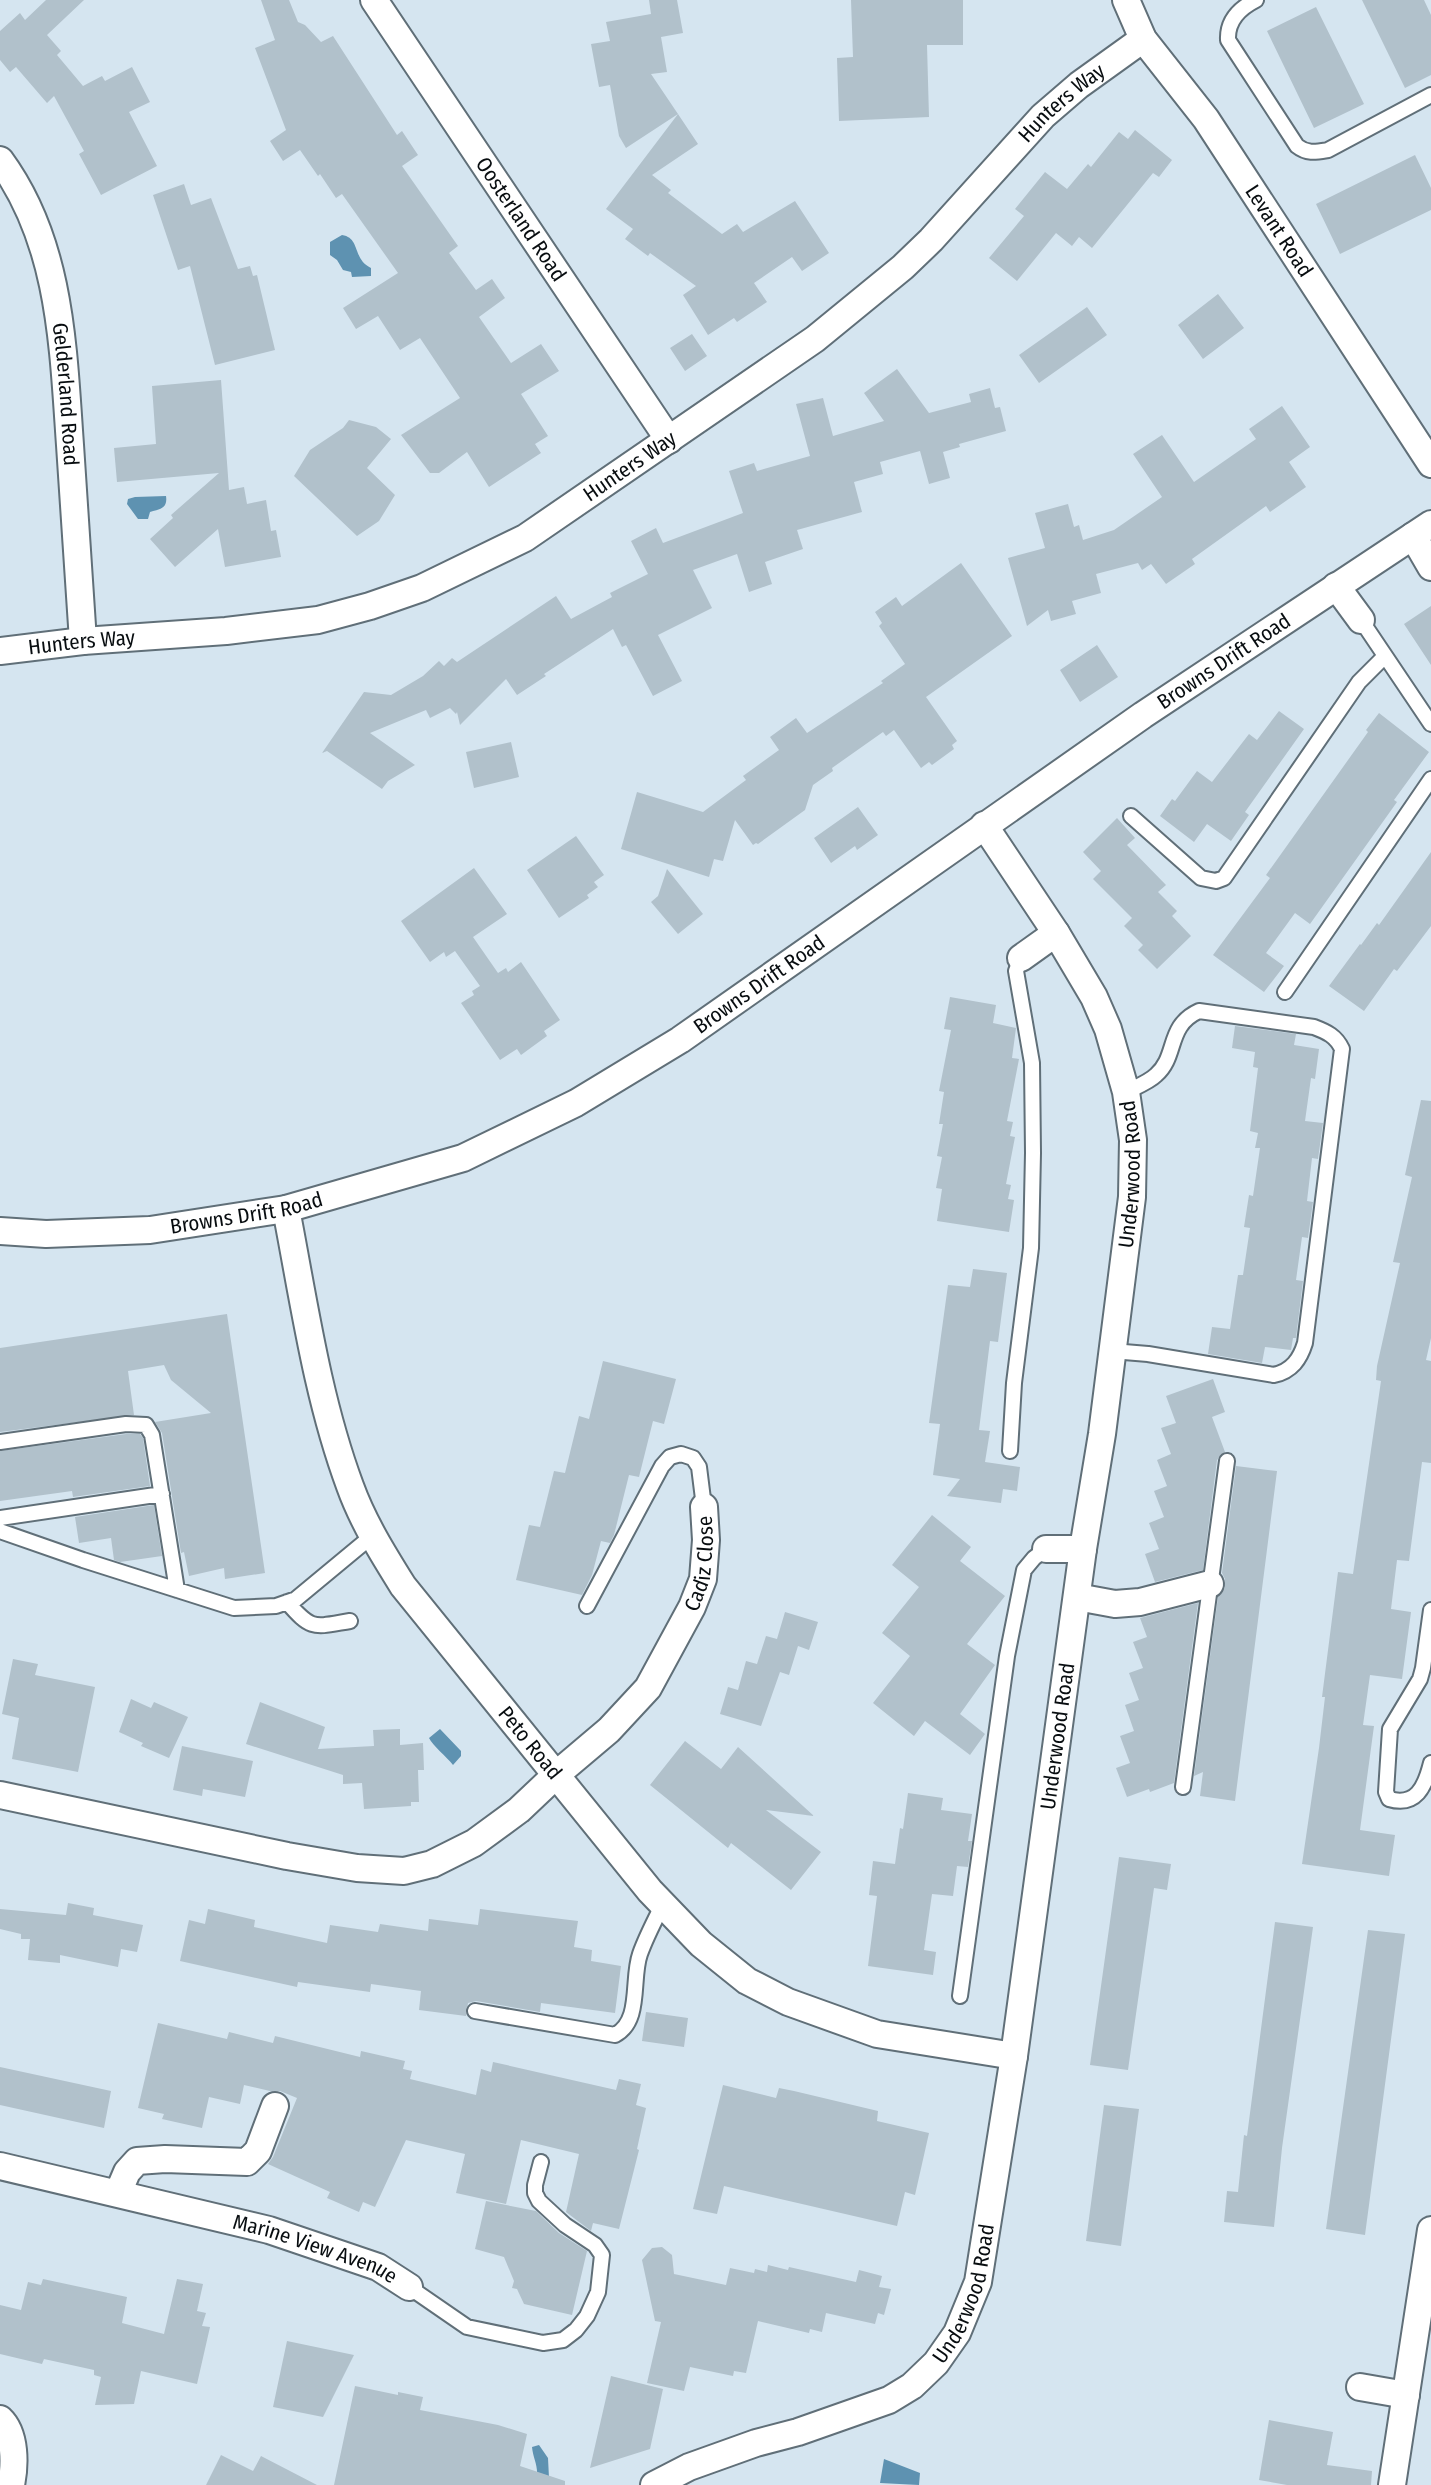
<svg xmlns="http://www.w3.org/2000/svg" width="1431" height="2485" viewBox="0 0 1431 2485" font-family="'Fira Sans Condensed',sans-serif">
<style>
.water{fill:#5e92b1}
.building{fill:#b1c1cb}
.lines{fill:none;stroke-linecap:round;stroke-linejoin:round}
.service-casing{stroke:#606f78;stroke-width:18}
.minor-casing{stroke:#606f78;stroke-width:30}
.service{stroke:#fff;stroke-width:14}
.minor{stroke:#fff;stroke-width:26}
.labels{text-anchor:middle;stroke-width:7;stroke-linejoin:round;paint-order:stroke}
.street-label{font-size:21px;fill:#080d10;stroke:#d5e5f0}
</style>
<rect width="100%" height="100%" fill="#d5e5f0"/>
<path class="water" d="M342,235C361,238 352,259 371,268V276L352,277L351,272L343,270L337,260L330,255V242Z
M166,496C168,509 159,509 150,512L148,519H138L127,504L128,499L135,497Z
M440,1729L461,1751V1756L453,1765C447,1757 432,1745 429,1738Z
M539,2445L548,2458L549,2478L537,2476C538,2465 533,2458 532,2447Z
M884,2459L920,2473L919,2485L880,2483Z"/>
<path class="building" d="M46,0H84L47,35L61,51L57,55L83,86L102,76L105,81L132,67L150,102L129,112L157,166L101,195L79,154L84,151L54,96L47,103L16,67L10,72L0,60V31L20,13L25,20Z
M261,0H289L298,22L305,25L321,42L333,36L397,135L402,131L418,155L402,166L458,246L449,253L476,290L492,279L505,298L479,317L511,363L541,344L559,371L521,394L548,436L535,444L541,453L489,487L467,452L439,473H430L401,435L460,398L420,338L400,350L378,316L356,329L343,308L398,273L342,194L336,198L320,174L318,176L300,150L283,161L270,141L286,130L255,48L275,40Z
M649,0H677L683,33L661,37L667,72L651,74L678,114L626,148L619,136L610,85L599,87L591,44L610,41L606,22L651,14Z
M851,0H963V45H927L929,117L839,121L837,58L853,57Z
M1362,0H1424L1431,15V75L1405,88Z
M1316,7L1364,104L1314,128L1267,31Z
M678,114L698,144L652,175L671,190L668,193L722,234L737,224L743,232L795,201L829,253L802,271L792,257L754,283L767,302L737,322L734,318L708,335L683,295L696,286L650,253L648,256L625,239L633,229L606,209Z
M1135,130L1172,160L1159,177L1153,173L1092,248L1079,237L1072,246L1056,233L1017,281L989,258L1024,216L1015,209L1045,172L1067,189L1088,164L1091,167L1119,132L1128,139Z
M1415,155L1431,188V210L1340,254L1316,204Z
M184,184L191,205L211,198L238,269L250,266L253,276L257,275L275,350L215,365L190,266L178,270L153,195Z
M1218,294L1244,328L1203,359L1178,325Z
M1087,307L1107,335L1039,383L1019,355Z
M692,334L707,356L685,371L670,348Z
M897,369L929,413L971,402L969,394L990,388L995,408L1000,407L1006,431L959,444L960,447L943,452L950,478L929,484L920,451L880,462L883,474L854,482L862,512L797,530L803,549L765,562L772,584L749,592L737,554L693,570L712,608L658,635L682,681L653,696L626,645L622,647L613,629L544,674L546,676L517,695L506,679L460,725L457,712L456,714L450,708L430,718L426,710L370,733L415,765L388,781L382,789L327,751L322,753L364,692L391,695L423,676L439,661L444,666L452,658L457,662L556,596L571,619L612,597L610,593L648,574L631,541L656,528L663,543L743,513L729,471L754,463L757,471L810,456L796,404L823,398L833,436L884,421L864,393Z
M221,380L229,490L244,487L247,504L266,500L271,531L276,530L281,557L225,567L218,529L175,567L150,539L173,518L171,515L219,473L117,482L114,448L156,444L152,386Z
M1282,406L1310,447L1289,462L1306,487L1270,512L1266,506L1192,559L1195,564L1166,584L1151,564L1142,570L1138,563L1096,574L1101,593L1072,601L1076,614L1051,621L1048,610L1027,626L1008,558L1045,548L1035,513L1068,504L1074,527L1079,525L1083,540L1114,530L1162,497L1133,454L1162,435L1194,482L1256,439L1249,429Z
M349,420L376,427L391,439L367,468L395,495L379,521L357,536L294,476L310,450L343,428Z
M961,563L1012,636L926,697L957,741L952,745L954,749L932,765L929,762L921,768L894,730L886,736L883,732L832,768L833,771L813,785L805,810L758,844L756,843L753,845L735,820L723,861L714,859L709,877L621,849L637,792L703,812L746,780L743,776L779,750L770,737L796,718L807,733L883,683L881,681L905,664L879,626L882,623L875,612L896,597L902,606Z
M1431,606V665L1404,624Z
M1097,645L1118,677L1080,702L1060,670Z
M1279,711L1304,729L1245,812L1249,815L1231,841L1207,824L1194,842L1160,816L1172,799L1175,801L1197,771L1212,782L1249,734L1257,740Z
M1379,713L1429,752L1394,800L1397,802L1310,924L1295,913L1266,953L1284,966L1264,992L1213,955L1270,878L1266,875L1368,732L1366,730Z
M511,742L519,777L474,788L466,752Z
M858,807L878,835L857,850L855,846L831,863L814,838Z
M1117,818L1135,838L1127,845L1166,885L1158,892L1177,911L1172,916L1191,936L1157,969L1138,950L1143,945L1124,926L1132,918L1093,879L1101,871L1083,852Z
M576,836L604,875L594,882L598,887L587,895L589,898L559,918L527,870Z
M1431,852V926L1397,971L1394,969L1364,1011L1329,986L1360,944L1361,945L1377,923L1379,925Z
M474,868L507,914L473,937L498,973L506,968L508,972L521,962L560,1020L544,1031L547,1036L521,1055L517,1049L500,1060L461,1003L474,995L472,991L480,986L455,951L446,957L444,952L430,962L401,921Z
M667,869L703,914L678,934L651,902L658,896Z
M950,997L996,1005L993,1023L1016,1028L1012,1058L1019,1059L1007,1121L1013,1122L1010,1136L1015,1137L1006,1184L1011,1185L1008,1199L1014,1200L1009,1232L937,1221L942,1189L936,1188L942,1157L937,1156L943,1124H939L944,1092L939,1091L951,1030L944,1029Z
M1235,1026L1296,1034L1294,1045L1319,1049L1315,1079L1311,1078L1305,1121L1323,1123L1318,1159L1312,1158L1307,1201L1313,1202L1308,1238L1302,1237L1296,1280L1303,1281L1296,1338H1293L1291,1350L1265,1347L1262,1363L1208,1354L1212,1327L1230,1329L1238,1275H1243L1250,1228L1244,1227L1249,1195L1253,1196L1260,1148H1255L1258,1133L1250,1131L1258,1068L1253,1067L1255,1052L1232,1048Z
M1421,1100L1431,1101V1338L1426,1360L1431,1361V1463L1422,1462L1409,1561L1397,1560L1391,1609L1411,1612L1402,1679L1370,1675L1363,1725L1374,1726L1360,1830L1395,1835L1389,1876L1302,1864L1319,1748L1325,1697H1322L1338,1572L1353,1574L1381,1381L1376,1380L1377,1366L1400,1263L1393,1262L1412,1177L1405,1175Z
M973,1269L1007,1273L998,1342L990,1341L979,1430L990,1431L985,1462L1020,1467L1017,1491L1003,1489L1001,1503L947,1496L960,1479L933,1475L940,1424L929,1423L948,1285L970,1287Z
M227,1314L265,1573L225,1579L224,1568L189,1576L184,1552L181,1553L162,1433L155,1422L211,1413L171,1380L164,1365L128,1371L134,1415L0,1432V1348Z
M603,1361L676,1379L664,1424L653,1421L639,1477L629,1475L614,1535L610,1543L601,1541L592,1575L582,1595L516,1580L529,1525L540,1527L554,1471L565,1473L579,1416L589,1419Z
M1213,1379L1225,1412L1212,1417L1225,1452L1217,1460L1203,1570L1155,1582L1145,1554L1159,1549L1149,1523L1164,1517L1154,1491L1167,1486L1157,1460L1171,1454L1161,1428L1176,1423L1166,1396Z
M126,1434H140L143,1438L150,1486L73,1497L72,1491L0,1501V1451Z
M1236,1466L1277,1471L1235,1801L1200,1796L1203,1772L1194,1776L1218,1597L1225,1588V1579L1222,1573Z
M154,1505L162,1556L120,1562L114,1560L111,1538L79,1543L75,1517Z
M932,1515L971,1547L960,1561L1005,1596L967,1644L995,1665L960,1714L985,1734L970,1755L925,1721L914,1736L873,1703L910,1656L882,1633L919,1587L892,1565Z
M1198,1603L1174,1783L1150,1792L1149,1789L1127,1797L1116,1768L1130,1763L1120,1736L1134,1731L1125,1705L1139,1700L1129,1673L1143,1668L1133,1642L1147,1637L1140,1618Z
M785,1612L818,1622L809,1650L798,1646L789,1675L780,1672L761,1726L720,1714L728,1687L738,1690L746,1661L757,1664L766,1636L777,1639Z
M13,1659L38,1664L35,1675L95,1687L78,1772L12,1759L19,1718L2,1714Z
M131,1699L151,1708L154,1702L188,1717L169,1758L141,1746L143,1743L119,1732Z
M260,1702L325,1727L318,1749L374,1746L373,1730L400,1729V1745L423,1743L424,1770H418L419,1802H411V1806L364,1809L362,1783L343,1784V1775L246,1744Z
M685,1741L721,1769L738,1747L814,1816L766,1810L821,1852L791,1890L731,1843L728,1848L650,1785Z
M182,1746L253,1761L245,1797L203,1789L202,1796L173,1790Z
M908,1793L943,1798L941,1810L972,1814L968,1841H972L968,1867L957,1866L953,1896L932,1894L924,1950L936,1952L933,1975L868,1966L877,1896L869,1895L873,1861L895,1864L900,1828L903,1829Z
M1119,1857L1171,1864L1167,1890L1154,1888L1128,2070L1090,2065Z
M68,1903L94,1908L93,1915L143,1925L137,1952L121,1949L118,1967L60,1955V1963L28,1960L30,1939H21V1934L0,1929V1909L66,1915Z
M208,1909L255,1920L254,1927L327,1943L330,1925L378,1932L380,1924L428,1931L429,1919L478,1925L480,1909L578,1921L574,1947L592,1950L591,1961L621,1966L615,2013L541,2003L540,2012L476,2001L468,2003L466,2016L419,2010L421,1991L371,1984L370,1992L298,1982L297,1987L180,1961L189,1920L205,1924Z
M1275,1922L1313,1927L1282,2148L1274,2227L1224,2222L1227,2191L1238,2192L1244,2135L1247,2136Z
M1368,1930L1405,1934L1365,2235L1326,2229Z
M646,2012L688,2018L684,2047L642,2041Z
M158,2023L227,2039L229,2032L273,2043L275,2036L360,2057L361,2051L405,2061L403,2069L412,2071L410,2079L476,2095L481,2069L491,2072L493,2062L616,2090L619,2079L641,2084L636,2105L646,2108L637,2149L639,2150L619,2229L593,2223L591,2231L566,2212L579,2154L521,2140L506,2204L456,2193L465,2154L406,2140L375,2207L363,2202L359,2212L327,2198L330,2192L268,2164L273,2157L297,2098L280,2091H270L244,2085L240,2104L209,2097L202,2128L162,2119L164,2114L138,2108Z
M0,2067L111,2091L104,2128L0,2105Z
M723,2085L776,2098L779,2088L794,2091L878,2111L877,2121L929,2133L915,2195L905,2192L897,2226L724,2186L717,2214L693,2209Z
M1104,2105L1139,2109L1121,2246L1086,2241Z
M486,2201L536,2211L559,2233L587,2251L572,2315L524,2304L517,2289L512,2288L514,2281L504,2257L475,2249Z
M662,2247L672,2255L674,2274L726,2285L730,2268L754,2273L755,2269L767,2272L768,2265L788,2270L789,2267L856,2282L859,2270L882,2276L879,2287L891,2289L884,2315L878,2313L875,2324L826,2313L822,2332L810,2329L809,2333L758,2321L746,2373L734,2371L733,2376L690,2367L684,2391L647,2383L661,2322L655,2321L642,2260L652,2248Z
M43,2279L127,2297L122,2323L164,2334L177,2279L203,2284L197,2311L206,2313L202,2326L210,2327L197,2384L141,2371L134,2404L95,2405L101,2377L94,2375V2370L44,2359L42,2364L0,2354V2305L21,2310L28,2282L41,2285Z
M287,2341L354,2355L323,2417L273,2407Z
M611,2376L663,2389L650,2449L590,2468Z
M355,2386L398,2395V2392L423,2397L420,2410L498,2425L527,2434L520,2466L565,2481V2485H334Z
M1269,2420L1333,2432L1327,2465L1372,2471L1371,2485H1287L1259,2480Z
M221,2455L253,2471L261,2456L317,2485H206Z"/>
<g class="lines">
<defs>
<path id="service" d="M1256,0C1240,8 1227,20 1228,40L1297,146C1307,154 1316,152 1328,150L1431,95
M1361,620L1431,724
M1131,816L1201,878L1216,881L1224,878L1359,682L1385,656
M1285,992L1431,779
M1112,1351L1148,1354L1274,1375C1292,1371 1300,1359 1305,1343L1342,1049C1336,1036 1327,1032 1314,1027L1199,1011C1166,1026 1178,1056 1156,1075C1149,1082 1136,1087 1126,1092
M0,1442L126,1424L146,1425L152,1435L177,1590
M1010,1451L1014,1383L1031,1248L1033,1153L1032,1063L1016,971L1021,958
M0,1518L162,1494
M0,1531L83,1560L234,1608L276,1606L296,1599L372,1536
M287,1602C312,1631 314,1627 350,1621
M587,1606L662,1466L670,1457L681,1454L693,1458L699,1467L704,1507
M1431,1610L1423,1668L1420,1679L1390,1729L1386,1792L1389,1799C1416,1807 1425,1787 1431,1763
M1183,1787L1227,1461
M960,1996L1007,1656L1024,1570L1034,1558L1046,1549
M475,2011L615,2035C642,2021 631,1979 640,1954C646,1937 655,1920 663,1904
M409,2287L467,2327L543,2343L563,2340L576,2330L587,2316L598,2292L602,2255L595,2245L565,2225L539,2201L535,2193V2185L541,2162"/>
<g id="minor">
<path id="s1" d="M374,0L669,440"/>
<path id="s2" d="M1126,0L1143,39L1206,119L1431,464"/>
<path id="s3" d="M0,160C61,243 63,346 70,445C74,510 79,576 83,641"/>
<path d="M1413,536L1431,567"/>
<path d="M1336,586L1361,620"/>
<path id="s4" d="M0,651L83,641L226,631L318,620L370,606L422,588L525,538L815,339L903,267L931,240L1043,116L1079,85L1143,39"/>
<path d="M1021,958L1056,933"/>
<path id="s5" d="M286,1209C304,1302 317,1397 350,1486C363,1522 383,1554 403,1586L650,1891L701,1944L747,1981L788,2002L877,2034L1014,2056"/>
<path id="s6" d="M0,1231L46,1234L150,1230L286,1209L463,1158L576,1103L680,1040L1143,715L1431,524"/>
<path d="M1046,1549H1083"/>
<path d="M1077,1597L1115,1604L1140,1602L1210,1584"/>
<path id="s7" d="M0,1795L287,1856L357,1868L404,1871L432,1864L474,1843L519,1810L557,1774L609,1730L648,1688L692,1607L703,1579L706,1540L704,1507"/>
<path id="s8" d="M0,2166L269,2230L378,2267L409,2287"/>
<path d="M118,2193L127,2172L137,2161L165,2159L247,2162L258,2151L275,2106"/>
<path d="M1360,2387L1406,2395"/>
<path d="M0,2419C16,2434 15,2465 11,2485"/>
<path id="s9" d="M654,2485L689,2467L756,2443L798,2432L889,2400L912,2386L936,2363L957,2333L978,2282L1014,2056L1083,1549L1102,1434L1132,1197L1133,1140L1126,1092L1108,1029L1094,997L1056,933L984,825"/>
<path d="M1392,2485L1431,2230"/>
</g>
</defs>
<use href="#service" class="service-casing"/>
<use href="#minor" class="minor-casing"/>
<use href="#service" class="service"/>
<use href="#minor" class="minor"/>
</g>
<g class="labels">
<g class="street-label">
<text dy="7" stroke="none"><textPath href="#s4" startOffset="1237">Hunters Way</textPath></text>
<text dy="7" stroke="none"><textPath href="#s1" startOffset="264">Oosterland Road</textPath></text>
<text dy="7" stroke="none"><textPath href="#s2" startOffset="278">Levant Road</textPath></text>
<text dy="7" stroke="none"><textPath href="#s3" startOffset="247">Gelderland Road</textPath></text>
<text dy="7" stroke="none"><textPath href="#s4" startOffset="670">Hunters Way</textPath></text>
<text dy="7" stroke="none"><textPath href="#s4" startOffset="82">Hunters Way</textPath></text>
<text dy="7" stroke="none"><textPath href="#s6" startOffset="1382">Browns Drift Road</textPath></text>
<text dy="7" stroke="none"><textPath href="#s6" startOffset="816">Browns Drift Road</textPath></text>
<text dy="7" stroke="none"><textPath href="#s9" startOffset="1521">Underwood Road</textPath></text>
<text dy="7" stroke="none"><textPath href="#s6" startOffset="248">Browns Drift Road</textPath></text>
<text dy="7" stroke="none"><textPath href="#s7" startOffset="858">Cadiz Close</textPath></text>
<text dy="7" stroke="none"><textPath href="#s9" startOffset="954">Underwood Road</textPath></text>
<text dy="7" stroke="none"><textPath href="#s5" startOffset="600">Peto Road</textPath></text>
<text dy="7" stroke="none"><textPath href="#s8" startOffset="326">Marine View Avenue</textPath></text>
<text dy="7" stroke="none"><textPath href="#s9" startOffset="387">Underwood Road</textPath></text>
</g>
</g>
</svg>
